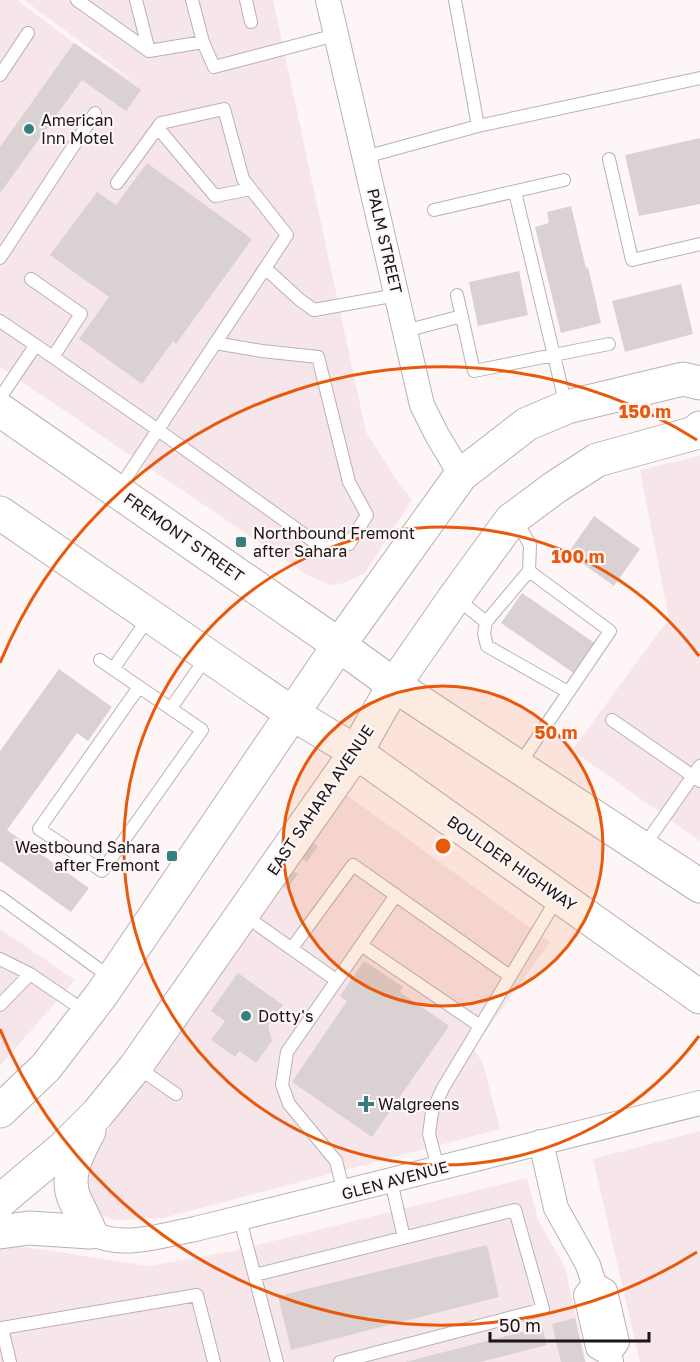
<svg xmlns="http://www.w3.org/2000/svg" width="700" height="1362" viewBox="0 0 700 1362" font-family="'Golos Text',sans-serif">
<style>
.built{fill:#f6e5e9}
.building{fill:#dad1d3}
.lines{fill:none;stroke-linecap:round;stroke-linejoin:round}
.service-casing{stroke:#b9b1b2;stroke-width:14}
.minor-casing{stroke:#b9b1b2;stroke-width:26}
.primary-casing{stroke:#b9b1b2;stroke-width:35}
.service{stroke:#fff;stroke-width:12}
.minor{stroke:#fff;stroke-width:24}
.primary{stroke:#fff;stroke-width:33}
.ring{fill:none;stroke:#e8590c;stroke-width:3}
.poi-dot{fill:#367f7f;stroke:#fef5f7;stroke-width:2}
.labels{text-anchor:middle;stroke-width:4.5;stroke-linejoin:round;paint-order:stroke}
.poi-label{font-size:16px;fill:#191616;stroke:#fef5f7;text-anchor:start}
.street-label{font-size:16px;fill:#191616;stroke:#fef5f7}
.centre{fill:#e8590c;stroke:#fef5f7;stroke-width:3}
.ring-label{font-size:18px;text-anchor:middle;font-weight:bold;fill:#e8590c;stroke:#fef5f7;stroke-width:4.5;stroke-linejoin:round;paint-order:stroke}
</style>
<rect width="100%" height="100%" fill="#fef5f7"/>
<path class="built" d="M0,0H17L74,43L140,86L24,0H273L366,432L399,484L412,500L365,573L344,583L331,585L309,576L0,367Z
M700,456V841L572,750L669,619L640,470Z
M345,794L550,942L473,1049L483,1063L500,1129L163,1218L114,1220L93,1211L88,1196L87,1168L97,1145Z
M0,929L75,980L0,1066Z
M700,1131V1362H640L593,1159Z
M527,1178L538,1220L565,1267L586,1362H0V1249L6,1244L149,1266L233,1251Z"/>
<path class="building" d="M74,43L141,90L126,111L82,80L0,193V147Z
M700,138V204L639,216L625,155Z
M147,163L252,239L176,344L173,341L142,384L79,339L109,297L50,255L97,192L116,205Z
M571,206L586,268L588,267L601,323L561,333L535,227L549,223L547,212Z
M519,271L528,315L478,326L469,282Z
M681,284L693,334L625,352L612,301Z
M594,516L640,549L614,586L568,553Z
M522,593L596,644L575,674L501,623Z
M59,669L112,707L88,741L77,733L7,830L89,888L71,912L0,861V751Z
M313,843L318,846L307,862L302,859Z
M293,871L298,874L287,889L282,886Z
M364,961L403,987L400,992L449,1026L372,1137L292,1082L347,1001L340,996Z
M238,973L283,1005L268,1026L272,1041L256,1063L239,1051L235,1057L211,1040L225,1021L211,1011Z
M487,1245L499,1297L291,1350L278,1296Z
M575,1318L585,1362H561L552,1324Z
M542,1327L547,1345L480,1362H405Z"/>
<g class="lines">
<defs>
<path id="service" d="M77,0L149,51
M136,0L149,51L203,42
M192,0L203,42L214,67L336,35
M246,0L251,22
M455,0L478,126
M0,75L28,33
M158,128L215,196L251,189
M365,157L478,126L700,78
M609,159L632,260L700,244
M117,183L161,123L224,109L243,179L287,235L118,490
M515,192L566,406
M434,210L564,180
M0,258L95,113
M265,268L300,300L314,310L397,295
M457,295L474,371L609,344
M0,321L53,357L81,314L31,279
M405,331L462,316
M53,357L158,430L323,548L349,544L367,515L349,482L318,357L262,351L215,343
M0,398L35,346
M512,520L521,529L530,545L529,571L610,631L519,765
M529,571L486,622L484,634L487,646L568,692
M456,598L486,622
M100,660L202,730L102,871L39,829L139,687
M113,669L150,616
M171,708L206,658
M612,720L700,781
M644,846L700,766
M0,897L111,978
M244,915L336,980
M361,945L480,1026
M292,948L353,865L510,976
M0,959L30,974L86,1012
M0,1005L30,974
M137,1067L176,1094
M438,1168L429,1134L432,1112L443,1088L558,897
M391,1181L404,1238
M344,1193L336,1161L289,1104L282,1085L287,1052L396,895
M240,1219L277,1362
M255,1275L515,1210L543,1309L340,1362
M10,1362L2,1328L197,1295L214,1362"/>
<path id="minor" d="M328,0L422,405L437,435L461,475
M541,1142L556,1208L588,1265L594,1284L605,1291L617,1342L609,1353
M90,1232C121,1250 162,1235 195,1229L700,1103
M594,1284L586,1295L598,1347L609,1353L611,1362"/>
<path id="primary" d="M0,410L339,645L394,685L700,886
M0,513L293,714L356,752L700,997
M0,1111L46,1067L102,994L339,645L461,475L527,424L567,407L683,379L700,383
M0,1201L62,1149L98,1113L136,1066L356,752L394,685L455,597L511,520L554,488L597,460L695,433L700,428
M0,1232L29,1228L90,1232C85,1220 79,1209 74,1198C65,1174 78,1152 89,1131"/>
</defs>
<use href="#service" class="service-casing"/>
<use href="#minor" class="minor-casing"/>
<use href="#primary" class="primary-casing"/>
<use href="#service" class="service"/>
<use href="#minor" class="minor"/>
<use href="#primary" class="primary"/>
</g>
<circle cx="443" cy="846" r="160" fill="#e8590c" fill-opacity=".12"/>
<g class="ring">
<circle cx="443" cy="846" r="160"/>
<path d="M699 1036A319 319 0 1 1 699 656"/>
<path d="M697 1252A479 479 0 0 1 0 1029M0 663A479 479 0 0 1 697 440"/>
</g>
<g class="poi-dot">
<circle cx="29" cy="129" r="6"/>
<rect x="235" y="536" width="12" height="12" rx="3"/>
<rect x="166" y="850" width="12" height="12" rx="3"/>
<circle cx="246" cy="1016" r="6"/>
<path d="M363 1095h6v6h6v6h-6v6h-6v-6h-6v-6h6z"/>
</g>
<g class="labels">
<g class="poi-label">
<text x="41" y="126">American<tspan x="41" dy="18">Inn Motel</tspan></text>
<text x="253" y="539">Northbound Fremont<tspan x="253" dy="18">after Sahara</tspan></text>
<text x="160" y="853" text-anchor="end">Westbound Sahara<tspan x="160" dy="18">after Fremont</tspan></text>
<text x="258" y="1022">Dotty's</text>
<text x="378" y="1110">Walgreens</text>
</g>
<g class="street-label">
<text transform="translate(385 241) rotate(77)" y="6">PALM STREET</text>
<text transform="translate(184 537) rotate(35)" y="6">FREMONT STREET</text>
<text transform="translate(320 800) rotate(-56)" y="6">EAST SAHARA AVENUE</text>
<text transform="translate(512 863) rotate(35)" y="6">BOULDER HIGHWAY</text>
<text transform="translate(395 1180) rotate(-15)" y="6">GLEN AVENUE</text>
</g>
</g>
<circle cx="443" cy="846" r="9" class="centre"/>
<g class="ring-label">
<text x="645" y="418">150 m</text>
<text x="578" y="563">100 m</text>
<text x="556" y="739">50 m</text>
</g>
<path d="M490 1332v9h159v-9" fill="none" stroke="#191616" stroke-width="3"/>
<text x="499" y="1332" font-size="18" fill="#191616" stroke="#fef5f7" stroke-width="4.5" paint-order="stroke">50 m</text>
</svg>
